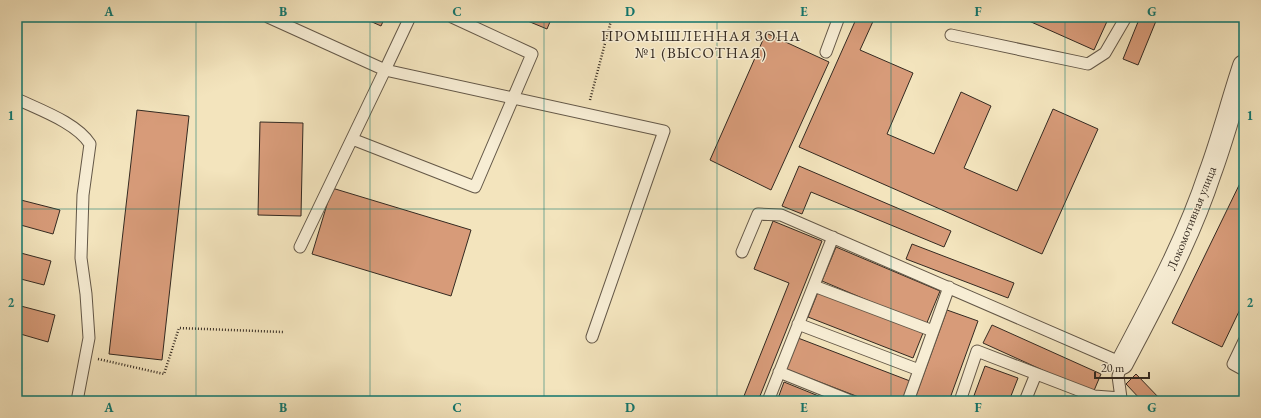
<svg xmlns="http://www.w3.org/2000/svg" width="1261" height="418" viewBox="0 0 1261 418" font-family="'EB Garamond',serif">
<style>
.building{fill:#d79b79;stroke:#342a21}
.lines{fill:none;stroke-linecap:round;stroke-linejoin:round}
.lane-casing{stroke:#645848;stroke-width:13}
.street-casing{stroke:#645848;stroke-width:24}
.path{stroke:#342a21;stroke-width:2.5;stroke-dasharray:1 2;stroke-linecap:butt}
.lane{stroke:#f7edd4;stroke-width:11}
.street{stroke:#f7edd4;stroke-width:22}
.grid{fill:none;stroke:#0f766e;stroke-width:1;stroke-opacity:0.55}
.labels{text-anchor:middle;stroke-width:3;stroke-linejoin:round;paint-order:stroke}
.street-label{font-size:13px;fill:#342a21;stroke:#f7edd4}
.quarter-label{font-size:15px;letter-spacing:1px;fill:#342a21;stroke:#f7edd4}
.neatline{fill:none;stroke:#0f766e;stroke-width:1.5}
.grid-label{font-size:13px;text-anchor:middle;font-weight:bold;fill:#0f766e}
</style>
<rect width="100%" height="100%" fill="#f3e4bd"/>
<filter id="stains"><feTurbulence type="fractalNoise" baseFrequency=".005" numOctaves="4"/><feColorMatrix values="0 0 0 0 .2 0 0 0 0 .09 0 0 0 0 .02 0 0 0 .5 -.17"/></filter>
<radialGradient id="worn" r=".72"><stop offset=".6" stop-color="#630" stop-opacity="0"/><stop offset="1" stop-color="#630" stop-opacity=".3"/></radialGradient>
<path class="building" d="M361,17H385L381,26Z
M518,17H552L547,29Z
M857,17H875L860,50L913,73L887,134L934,154L961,92L991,106L964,168L1017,191L1053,109L1098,129L1042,254L799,147Z
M1020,17H1109L1094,50Z
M1140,17H1146L1156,21L1138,65L1123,59Z
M766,33L829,62L771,190L710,160Z
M137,110L189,116L162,360L109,354Z
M260,122L303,123L301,216L258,215Z
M799,166L951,231L944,247L811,192L802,214L782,206Z
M1244,175V301L1222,347L1172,323Z
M332,188L471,230L451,296L312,254Z
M17,199L60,210L53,234L17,224Z
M773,221L822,241L758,401H742L789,283L754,269Z
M912,244L1014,283L1008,298L906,259Z
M836,247L940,291L926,325L822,281Z
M17,252L51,261L44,285L17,278Z
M818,292L923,333L913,358L808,317Z
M17,305L55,315L48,342L17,333Z
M947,310L978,321L949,401H914Z
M992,325L1101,374L1093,393L983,343Z
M798,338L910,381L902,401H869L786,369Z
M985,366L1018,378L1009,401H972Z
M1136,374L1162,401H1142L1126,384Z
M784,382L831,401H777Z"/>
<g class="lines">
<defs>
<path id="lane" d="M268,17L385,70L410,17
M951,35L1088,64L1105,53L1126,17
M826,52L839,17
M17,99C40,110 77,123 90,144L83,195L81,258L86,294L89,338L77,401
M352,139L475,187L532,54L452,17
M300,247L385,70L664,131L592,337
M742,252L758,214L781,215L1122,363L1118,376L1121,398L1123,401
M814,286L933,331
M798,324L919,370
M1244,341L1233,364L1244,370
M779,372L851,401
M768,401L833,237
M908,401L949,287
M960,401L977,351L1094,396L1121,398
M1025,401L1036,374"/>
<path id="street" d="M1122,363C1154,302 1188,240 1210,173C1223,138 1232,102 1244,66"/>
</defs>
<use href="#lane" class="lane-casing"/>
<use href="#street" class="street-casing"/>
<path class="path" d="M590,100L612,17
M98,359L164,374L179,328L283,332"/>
<use href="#lane" class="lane"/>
<use href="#street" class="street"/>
</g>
<path class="grid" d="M196,17V401M370,17V401M544,17V401M717,17V401M891,17V401M1065,17V401M17,209H1244"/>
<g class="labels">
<g class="street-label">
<text transform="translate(1191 218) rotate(-68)" y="5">Локомотивная улица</text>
</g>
<g class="quarter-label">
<text x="701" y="41">ПРОМЫШЛЕННАЯ ЗОНА<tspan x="701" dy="17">№1 (ВЫСОТНАЯ)</tspan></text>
</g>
</g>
<rect width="1261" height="418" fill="none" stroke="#f3e4bd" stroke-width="44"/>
<path d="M1095 372v6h54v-6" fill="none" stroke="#342a21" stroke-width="2"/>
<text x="1101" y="372" font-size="12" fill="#342a21" stroke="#f7edd4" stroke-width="3" paint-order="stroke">20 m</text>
<rect x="22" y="22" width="1217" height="374" class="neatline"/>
<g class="grid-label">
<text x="109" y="16">A</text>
<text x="283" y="16">B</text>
<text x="457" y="16">C</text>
<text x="630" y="16">D</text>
<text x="804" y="16">E</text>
<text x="978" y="16">F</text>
<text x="1152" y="16">G</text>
<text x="11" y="120">1</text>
<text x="1250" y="120">1</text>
<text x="11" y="307">2</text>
<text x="1250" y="307">2</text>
<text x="109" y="412">A</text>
<text x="283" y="412">B</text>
<text x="457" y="412">C</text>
<text x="630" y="412">D</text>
<text x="804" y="412">E</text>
<text x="978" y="412">F</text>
<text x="1152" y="412">G</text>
</g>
<rect width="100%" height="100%" filter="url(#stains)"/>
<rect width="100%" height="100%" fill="url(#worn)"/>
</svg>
